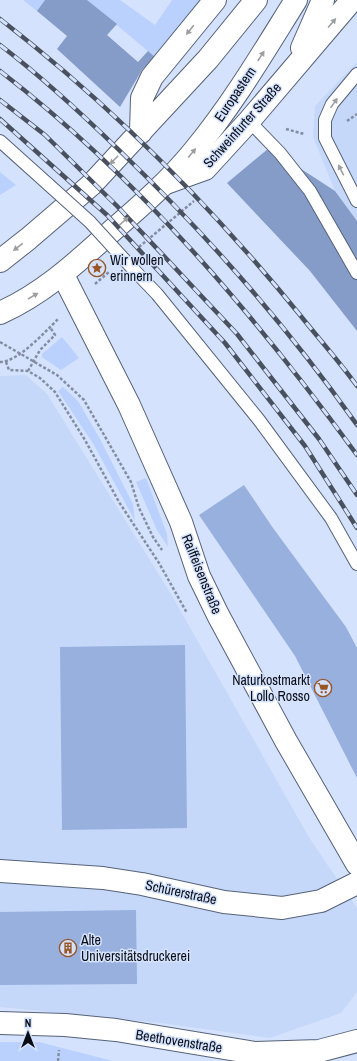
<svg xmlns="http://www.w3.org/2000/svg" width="357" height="1061" viewBox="0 0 357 1061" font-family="'Archivo Narrow',sans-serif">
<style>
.built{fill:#c6d8f9}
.green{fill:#bad1fe}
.forest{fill:#859cc9}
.building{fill:#98b0de}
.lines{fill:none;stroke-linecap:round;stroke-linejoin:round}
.service-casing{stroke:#566279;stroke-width:14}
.minor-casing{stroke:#566279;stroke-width:24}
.tertiary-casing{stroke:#566279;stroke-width:24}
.secondary-casing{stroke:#566279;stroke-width:24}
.path{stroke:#838da1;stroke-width:2.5;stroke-dasharray:3 2;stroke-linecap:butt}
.service{stroke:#fff;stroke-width:12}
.minor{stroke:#fff;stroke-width:22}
.tertiary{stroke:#fff;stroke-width:22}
.secondary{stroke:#fff;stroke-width:22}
.rail-casing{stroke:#49515f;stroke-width:4.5}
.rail{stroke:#d4e2fd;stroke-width:3;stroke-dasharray:9;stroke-linecap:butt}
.service-bridge-casing{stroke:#566279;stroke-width:14;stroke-linecap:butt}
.service-bridge{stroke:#fff;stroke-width:12}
.oneway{fill:#9d9ea2}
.labels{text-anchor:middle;stroke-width:3;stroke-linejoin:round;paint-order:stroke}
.street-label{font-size:14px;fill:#090d16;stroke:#d4e2fd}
.poi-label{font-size:14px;fill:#090d16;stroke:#d4e2fd;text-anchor:start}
</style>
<rect width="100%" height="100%" fill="#d4e2fd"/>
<path class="built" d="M357,62V221L335,191L313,137L315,106Z
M26,375L47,394L171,594L310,839L357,908V992L341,1013L270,1038L160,1023L0,1007V376Z"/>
<path class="green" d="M23,0H45L37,11Z
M87,0H120L155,25L172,0H201L184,24L155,57Z
M0,172L16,185L0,195Z
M62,337L79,358L61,370L42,357V354Z
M63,387L78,401L100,439L133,504L135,521L94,445L58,391Z
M146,478L167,534L168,547L157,530L136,482Z
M0,1042H39L113,1061H0Z"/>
<path class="forest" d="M45,0H87L117,24L107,35L138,62L148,51L155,57L142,70L120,107L57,49L67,36L37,11Z
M269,148L335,191L357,221V331L310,271L227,183Z"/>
<path class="building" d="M244,485L273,528L346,627L357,648V778L295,656L199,515Z
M185,645L187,828L62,830L60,647Z
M136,910L137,984L0,985V912Z"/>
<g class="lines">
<defs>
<path id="service" d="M357,74L332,104L325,120V138L357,201
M249,121L280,153L310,191L357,273
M0,141L49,185
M133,269L157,294L259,420L331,518L357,564"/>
<path id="minor" d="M63,275L129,405L181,522L199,576L218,615L286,741L357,864
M0,871L103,878L142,884L224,902L282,908L321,901L357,883
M0,1023L65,1025L116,1030L255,1053L319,1051L357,1041"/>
<path id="tertiary" d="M302,48L323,0
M166,183L205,169L249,121L352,0"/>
<path id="secondary" d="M141,132L142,98L152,77L215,0
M0,261L28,239L91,185L208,59L256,0
M0,313C40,295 72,267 105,237C136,210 168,183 194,151C233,104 264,51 296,0"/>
</defs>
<use href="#service" class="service-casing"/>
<use href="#minor" class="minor-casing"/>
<use href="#tertiary" class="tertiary-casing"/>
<use href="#secondary" class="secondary-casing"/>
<path class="path" d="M347,121L357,114
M286,129L304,134
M139,247L194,201
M95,284L109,272
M0,342L57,375L84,400L131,482L139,508L153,537L162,550
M0,362C18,362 45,332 58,319
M6,362L9,370L28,371L40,378L55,392L85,440L119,502L159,563L187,613
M28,371L40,350L55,335L50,327
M58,1061L59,1050"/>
<use href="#service" class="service"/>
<use href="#minor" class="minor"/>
<use href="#tertiary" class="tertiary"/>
<use href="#secondary" class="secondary"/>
<defs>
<path id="rail" d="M0,19C111,105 211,206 300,315C319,339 339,361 357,386
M0,45C42,77 82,114 120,151C207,235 287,326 357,425
M0,71C139,178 254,314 357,455
M0,100L45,135L117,206L237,334L319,439L357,495
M0,119L107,215L225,343L305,446L357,528"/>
</defs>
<use href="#rail" class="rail-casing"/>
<use href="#rail" class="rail"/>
<defs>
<path id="service-bridge" d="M49,185L90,222L133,269"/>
</defs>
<use href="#service-bridge" class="service-bridge-casing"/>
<use href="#service-bridge" class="service-bridge"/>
</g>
<defs><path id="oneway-solid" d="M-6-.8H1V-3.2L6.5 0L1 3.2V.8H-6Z"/></defs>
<g class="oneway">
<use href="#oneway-solid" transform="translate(332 23) rotate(-49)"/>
<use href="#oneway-solid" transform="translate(190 30) rotate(129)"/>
<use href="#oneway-solid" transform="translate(261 56) rotate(-57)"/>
<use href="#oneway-solid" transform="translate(334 103) rotate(-55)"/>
<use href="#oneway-solid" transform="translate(192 153) rotate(-50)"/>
<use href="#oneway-solid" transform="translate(114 160) rotate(134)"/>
<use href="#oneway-solid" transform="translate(341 170) rotate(-117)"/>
<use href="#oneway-solid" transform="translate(124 221) rotate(-42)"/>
<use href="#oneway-solid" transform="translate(18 247) rotate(142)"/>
<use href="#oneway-solid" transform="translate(33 296) rotate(-31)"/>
</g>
<defs>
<symbol id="sight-ring" viewBox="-11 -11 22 22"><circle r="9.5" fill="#d4e2fd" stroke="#995625" stroke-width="1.5"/><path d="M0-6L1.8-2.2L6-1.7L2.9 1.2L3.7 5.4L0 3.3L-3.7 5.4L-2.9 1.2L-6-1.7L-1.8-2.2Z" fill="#995625"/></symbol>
<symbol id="supermarket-ring" viewBox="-11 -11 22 22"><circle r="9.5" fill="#d4e2fd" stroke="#995625" stroke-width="1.5"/><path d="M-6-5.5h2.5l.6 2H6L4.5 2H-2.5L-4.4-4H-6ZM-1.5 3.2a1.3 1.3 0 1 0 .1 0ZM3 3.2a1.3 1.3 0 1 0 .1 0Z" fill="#995625"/></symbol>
<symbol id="building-ring" viewBox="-11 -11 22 22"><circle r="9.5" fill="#d4e2fd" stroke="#995625" stroke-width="1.5"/><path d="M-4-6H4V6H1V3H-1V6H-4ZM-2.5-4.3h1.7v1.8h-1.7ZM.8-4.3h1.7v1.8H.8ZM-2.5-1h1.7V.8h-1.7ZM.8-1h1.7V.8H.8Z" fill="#995625"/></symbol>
</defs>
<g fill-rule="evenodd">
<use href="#sight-ring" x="87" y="258" width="20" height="20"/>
<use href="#supermarket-ring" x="313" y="678" width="20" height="20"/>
<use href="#building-ring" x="58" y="938" width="20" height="20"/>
</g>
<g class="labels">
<g class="street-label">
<text transform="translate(235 94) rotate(-56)" y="5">Europastern</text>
<text transform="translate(242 125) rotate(-48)" y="5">Schweinfurter Straße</text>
<text transform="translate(202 574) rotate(68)" y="5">Raiffeisenstraße</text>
<text transform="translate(181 892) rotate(12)" y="5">Schürerstraße</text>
<text transform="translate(179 1041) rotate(9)" y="5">Beethovenstraße</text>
</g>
<g class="poi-label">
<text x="110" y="265">Wir wollen<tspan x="110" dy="16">erinnern</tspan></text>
<text x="310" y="685" text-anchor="end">Naturkostmarkt<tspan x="310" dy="16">Lollo Rosso</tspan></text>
<text x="81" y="945">Alte<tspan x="81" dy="16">Universitätsdruckerei</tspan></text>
</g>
</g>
<g transform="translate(28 1033)" stroke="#d4e2fd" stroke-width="3" paint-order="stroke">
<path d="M0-3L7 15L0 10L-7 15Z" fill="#090d16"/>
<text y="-6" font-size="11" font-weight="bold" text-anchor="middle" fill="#090d16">N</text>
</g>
</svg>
